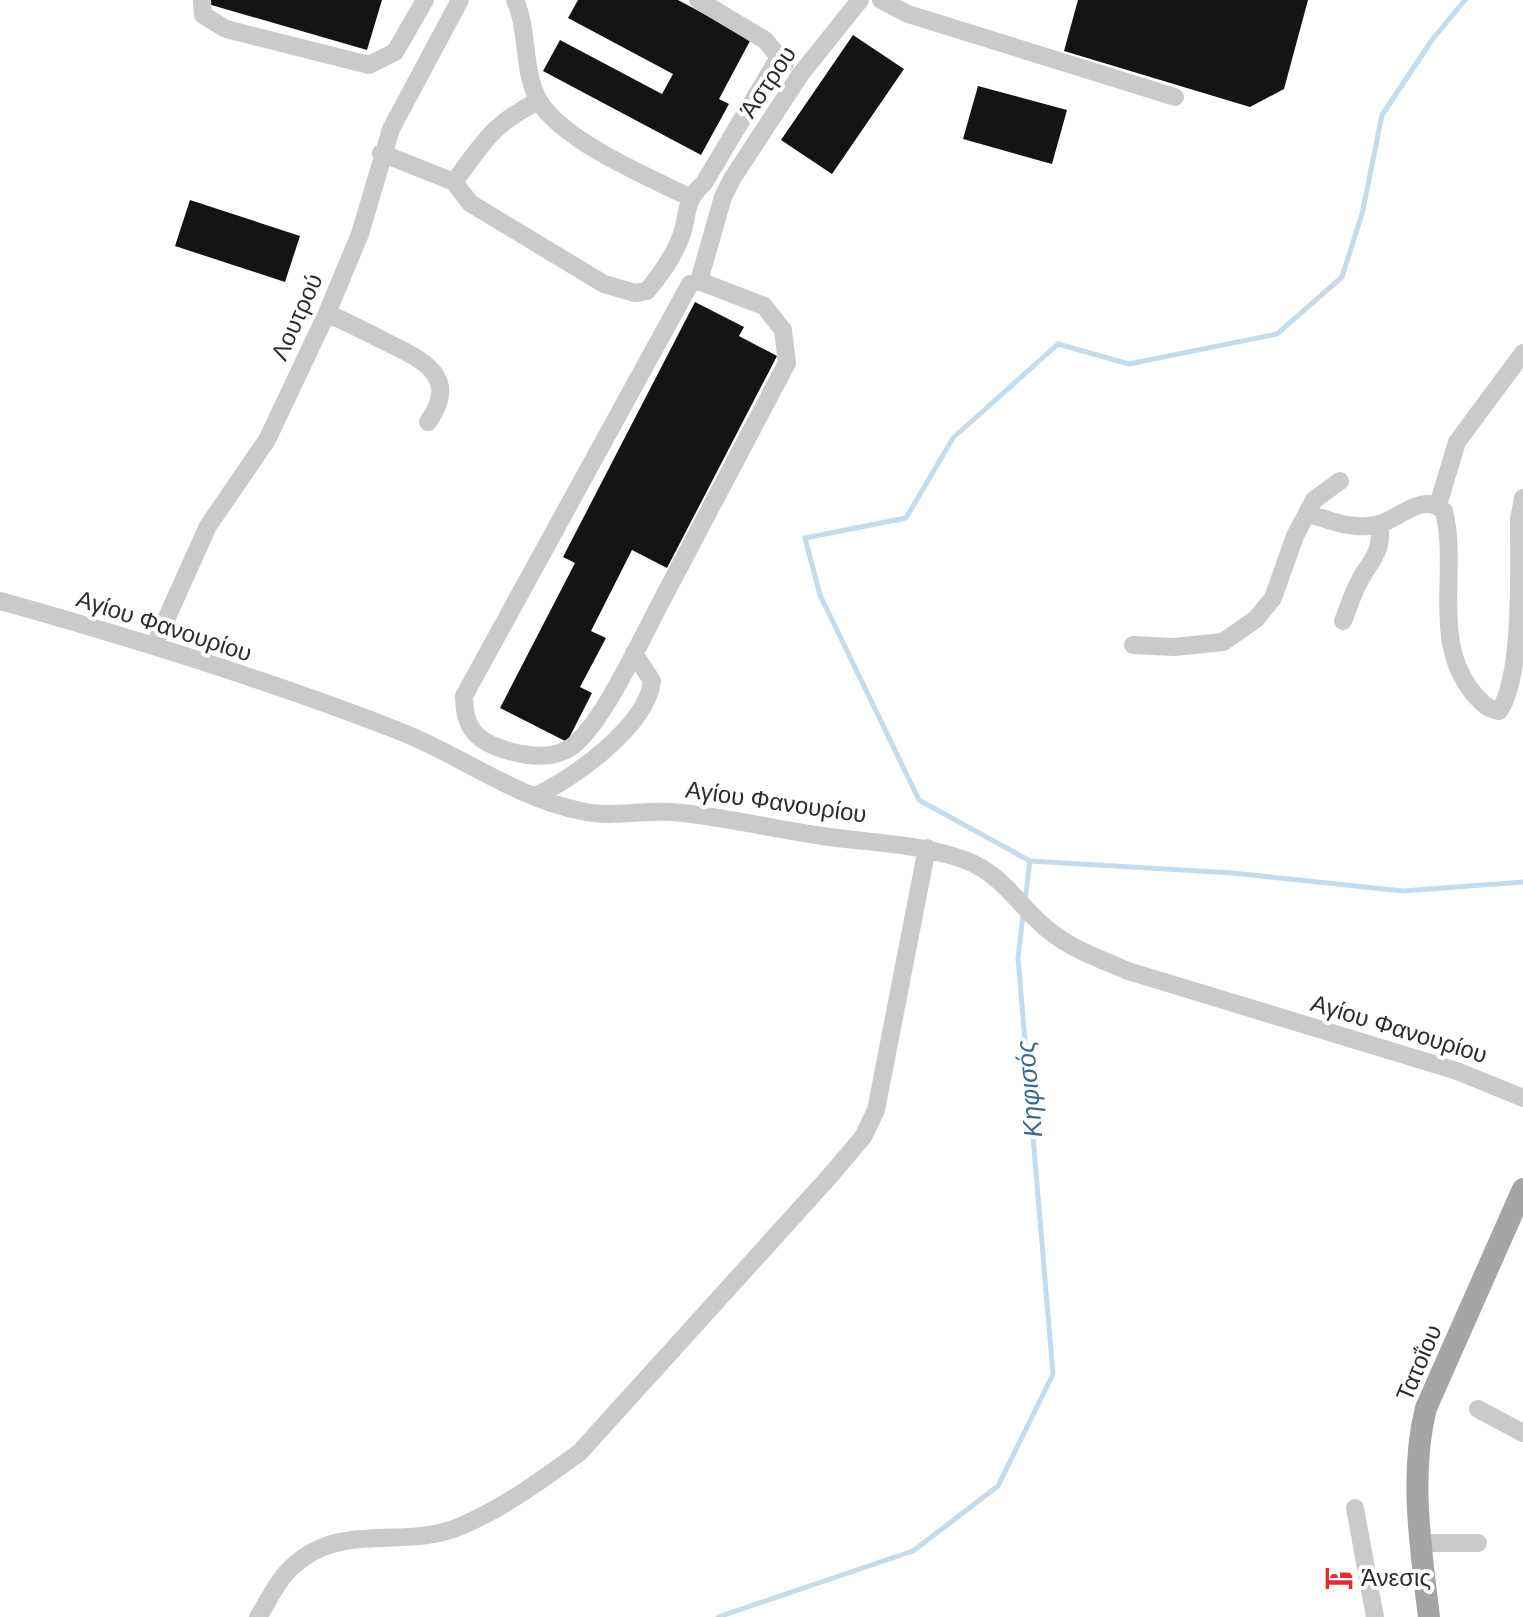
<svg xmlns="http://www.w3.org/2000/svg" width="1523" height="1617" viewBox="0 0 1523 1617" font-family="'DM Sans',sans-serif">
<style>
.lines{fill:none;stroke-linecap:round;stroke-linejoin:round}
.stream{stroke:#c5dbec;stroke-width:5}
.building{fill:#141414}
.minor{stroke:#cacaca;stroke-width:18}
.major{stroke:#a5a5a5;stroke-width:22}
.labels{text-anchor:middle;stroke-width:8;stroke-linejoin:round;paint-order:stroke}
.street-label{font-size:24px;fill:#2d2d2d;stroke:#fff}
.poi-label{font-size:24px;fill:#2d2d2d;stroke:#fff;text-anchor:start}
.water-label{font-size:26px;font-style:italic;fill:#396b91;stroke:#fff}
</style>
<rect width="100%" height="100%" fill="#fff"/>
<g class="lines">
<path class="stream" d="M1030,861L919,800L820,595L805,538L906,518L953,438L1058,344L1129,364L1277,334L1342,277L1362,214L1382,115L1432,40L1465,0
M1025,901L1030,861L1233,873L1403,891L1523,882
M718,1617L913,1551L998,1486L1053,1374L1018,958L1023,915"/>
</g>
<path class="building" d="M209,0H382L367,50L208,4Z
M578,0H678L751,39L719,99L729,104L701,155L543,71L560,40L662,94L673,74L568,18Z
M1078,0H1308L1284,89L1250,107L1064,51Z
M853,35L904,69L832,174L781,140Z
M978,86L1067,110L1052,164L963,139Z
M190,200L300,236L285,282L175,246Z
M695,302L744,327L739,336L777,356L667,568L632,550L591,631L606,638L580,687L592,693L567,742L500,708L575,563L563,557Z"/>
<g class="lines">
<path class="minor" d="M202,0L203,15L226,29L369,65L395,52L425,0
M515,0C529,31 522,71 539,101C563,141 648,177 689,197
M698,0L765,40L785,64
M881,0L908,14L1175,97
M539,101C494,122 483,143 454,182L470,203L604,284L635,293L647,291C661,274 672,259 680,239C690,214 682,203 704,183L778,59
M381,153L454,182
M699,281L764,306L783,330L787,363C745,442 704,521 662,600C643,635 600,731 568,749C547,761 518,755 497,747C472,738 464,722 464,696L690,284L699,281L723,197L732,179L800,75L860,0
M327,313C346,322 365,331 384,341C421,359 461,376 428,422
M1438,505L1457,442L1523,353
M1309,514C1332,521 1355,531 1379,524C1399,519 1424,491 1444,511C1459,572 1430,641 1474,694C1482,703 1487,709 1499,711C1523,678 1519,567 1519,519L1523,498
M0,601C136,639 272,681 404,733C463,757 519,799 581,811C612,818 642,810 672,812C722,816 772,829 822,836C871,843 917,843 965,860C1005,875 1020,909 1052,933C1074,950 1103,960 1128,971L1457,1071L1523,1098
M1343,621C1348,609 1352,595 1358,584C1371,558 1382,556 1380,524
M155,644L208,526L267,440L327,313L360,234L391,129L460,0
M1133,645L1174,647L1223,642L1256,619L1273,598L1295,536L1314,500L1340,481
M535,796C573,779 647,726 652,681L634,653
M1478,1409L1523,1433
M1355,1508L1375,1617
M1421,1543H1478
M258,1617C268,1602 276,1583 288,1571C339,1518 400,1552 461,1526C504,1508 543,1479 580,1452L829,1177L863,1137L876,1110L927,848"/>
<path class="major" d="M1429,1617C1421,1550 1409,1475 1426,1408L1523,1189"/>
</g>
<defs>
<symbol id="hotel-bare" viewBox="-9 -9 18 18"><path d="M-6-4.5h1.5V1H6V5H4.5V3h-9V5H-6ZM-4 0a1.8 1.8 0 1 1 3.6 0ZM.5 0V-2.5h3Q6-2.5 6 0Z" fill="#ea292f" stroke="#fff" stroke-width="2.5" paint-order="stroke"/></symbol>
</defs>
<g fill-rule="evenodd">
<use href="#hotel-bare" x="1319" y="1558" width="40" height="40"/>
</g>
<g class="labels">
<g class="street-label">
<text transform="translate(768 82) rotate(-56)" y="8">Άστρου</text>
<text transform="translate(297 317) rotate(-66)" y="8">Λουτρού</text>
<text transform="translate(164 626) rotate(18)" y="8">Αγίου Φανουρίου</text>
<text transform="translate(776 802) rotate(8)" y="8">Αγίου Φανουρίου</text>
<text transform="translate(1399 1029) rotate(17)" y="8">Αγίου Φανουρίου</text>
<text transform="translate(1419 1363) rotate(-67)" y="8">Τατοΐου</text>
</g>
<g class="poi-label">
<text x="1361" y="1586">Άνεσις</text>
</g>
<g class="water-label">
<text transform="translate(1029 1089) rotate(-95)" y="9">Κηφισός</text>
</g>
</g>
</svg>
